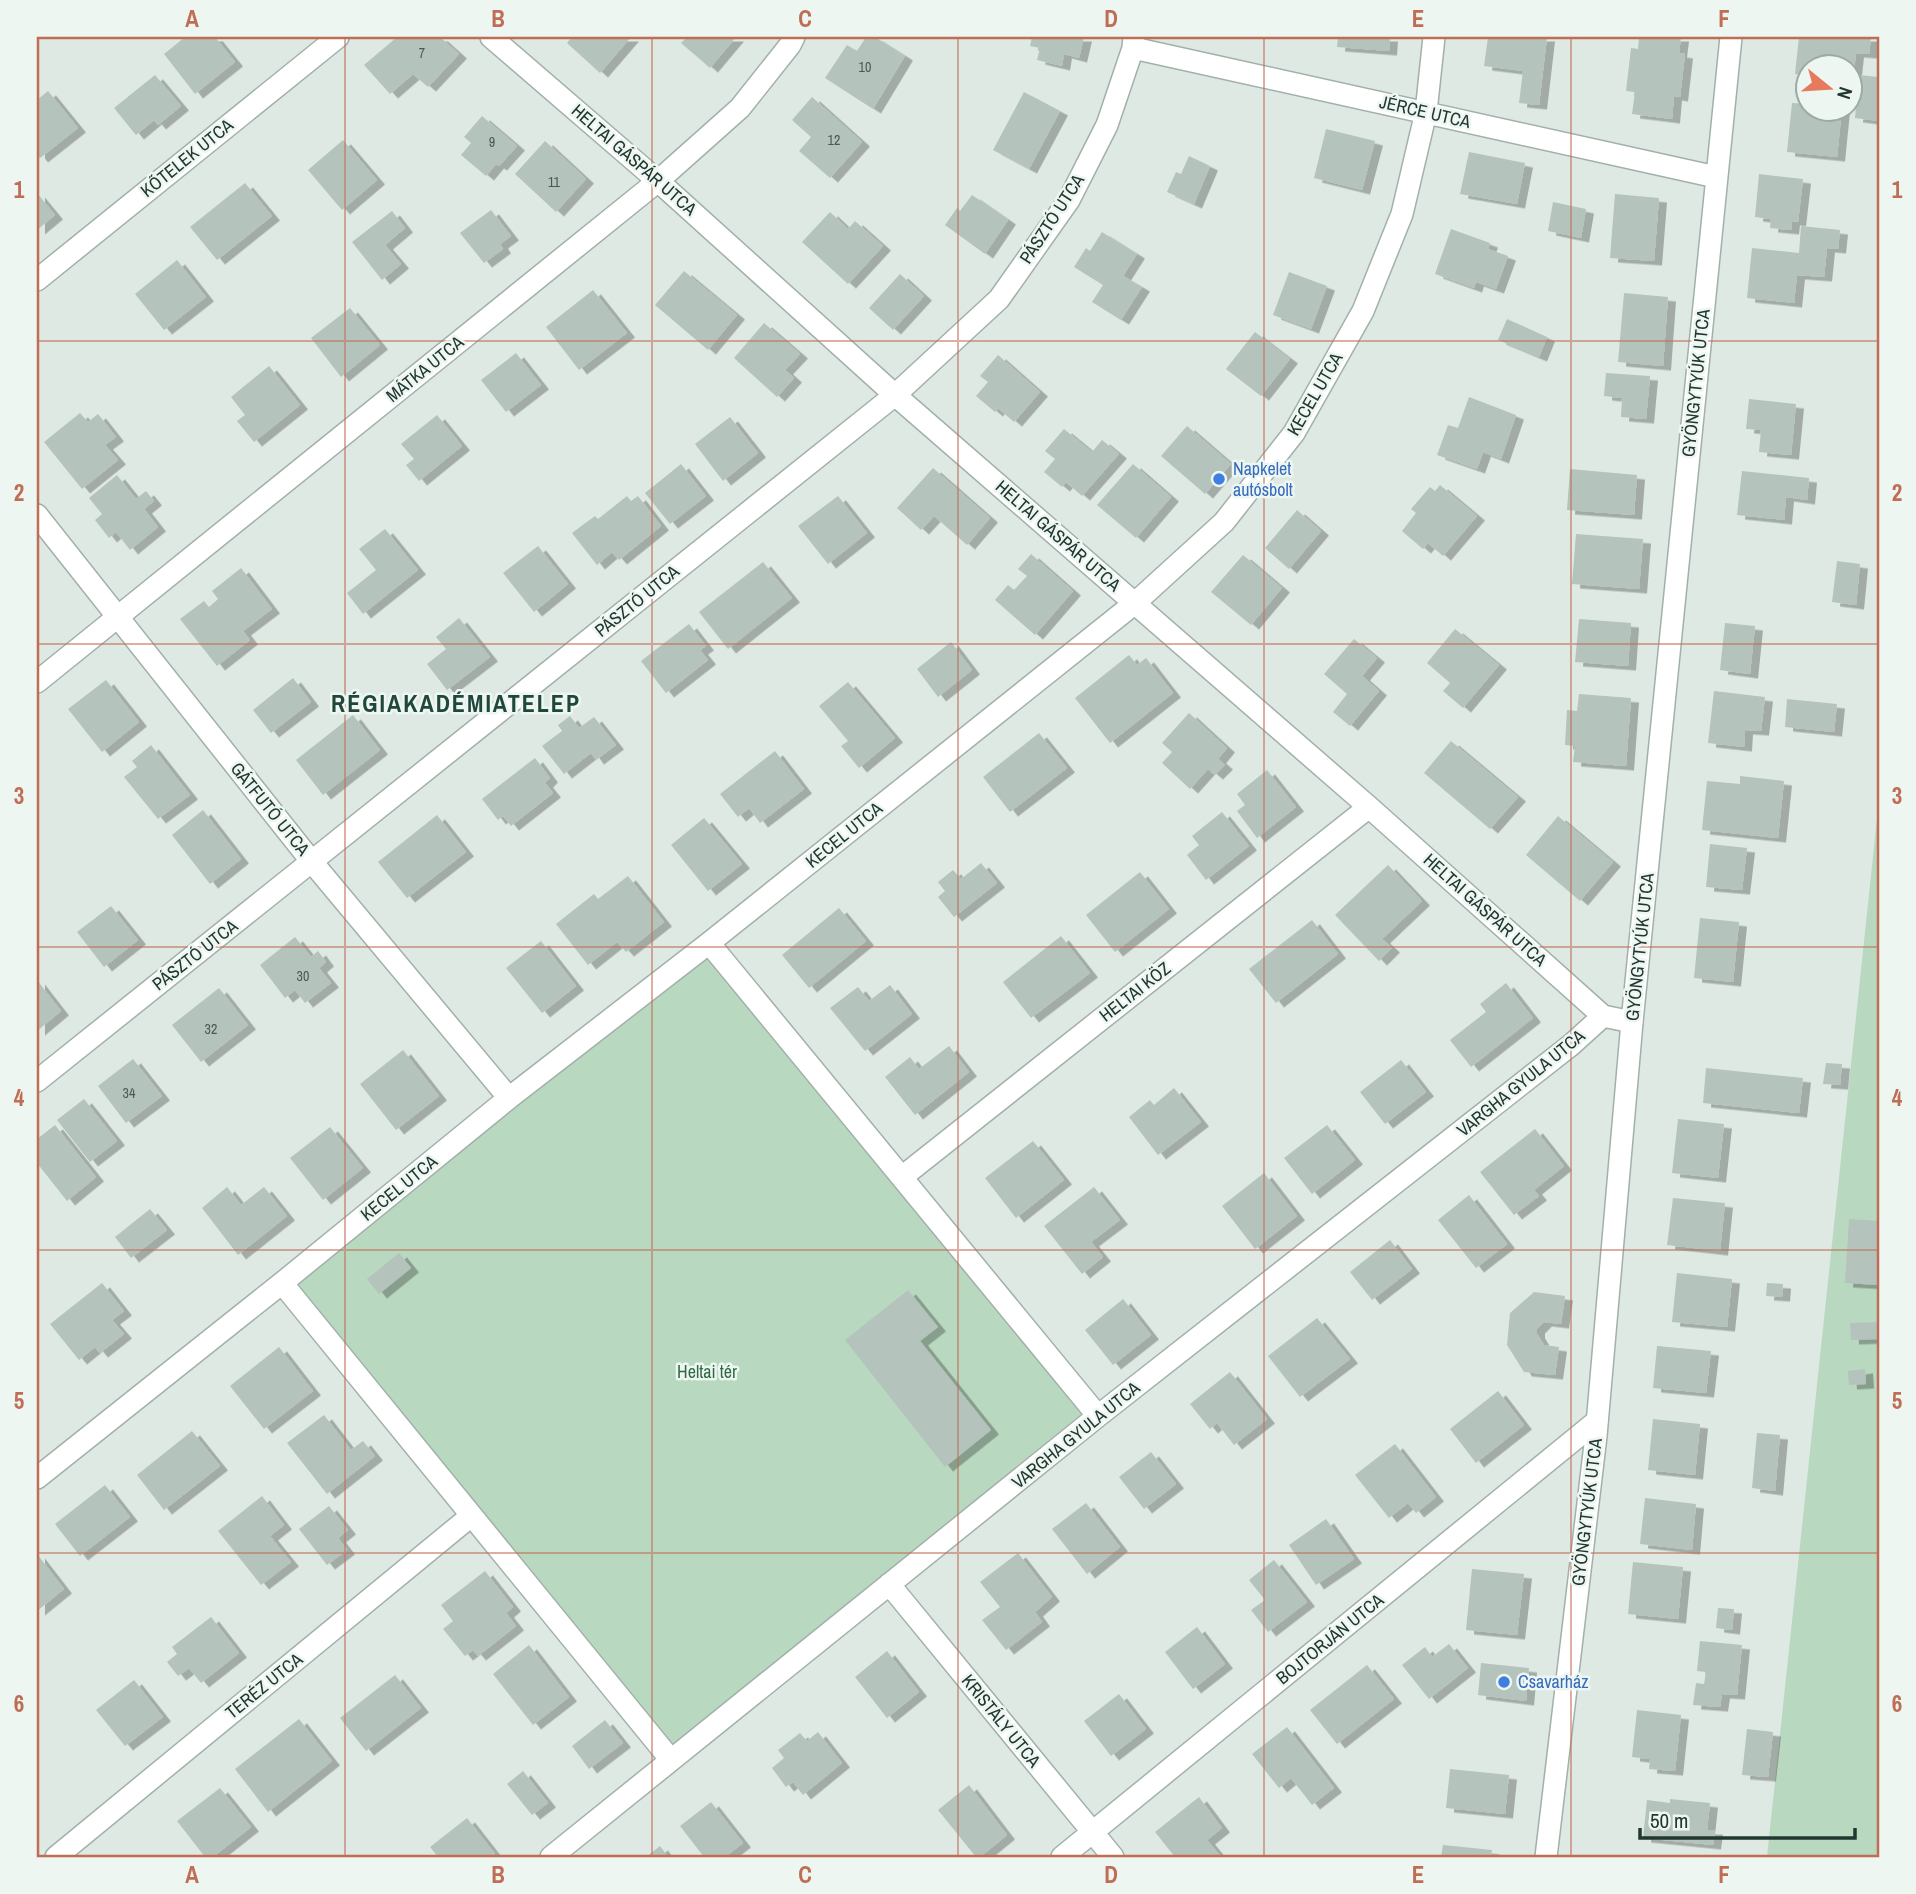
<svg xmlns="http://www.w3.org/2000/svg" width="1916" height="1894" viewBox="0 0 1916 1894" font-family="'Archivo Narrow',sans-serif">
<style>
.green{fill:#b8d8c0}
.building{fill:#b4c3bc;filter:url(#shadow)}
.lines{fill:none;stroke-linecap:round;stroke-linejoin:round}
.minor-casing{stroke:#a2b0aa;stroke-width:24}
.tertiary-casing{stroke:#a2b0aa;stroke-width:24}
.minor{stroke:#fff;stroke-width:21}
.tertiary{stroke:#fff;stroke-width:21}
.grid{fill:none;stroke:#bf6d55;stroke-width:2;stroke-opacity:0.55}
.shop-dot{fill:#3f7fe0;stroke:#eef6f2;stroke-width:2.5}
.labels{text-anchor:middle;stroke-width:5;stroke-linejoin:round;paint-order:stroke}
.number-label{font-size:14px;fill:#465a53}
.street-label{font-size:18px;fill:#213730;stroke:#eef6f2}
.shop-label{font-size:18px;fill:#366cbe;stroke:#eef6f2;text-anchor:start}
.park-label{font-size:18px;fill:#2e6a43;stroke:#eef6f2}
.district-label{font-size:24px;font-weight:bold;letter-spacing:2px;fill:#1f473c;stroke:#eef6f2}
.neatline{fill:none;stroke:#bf6d55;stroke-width:2.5}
.grid-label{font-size:23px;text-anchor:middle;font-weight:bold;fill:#bf6d55}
</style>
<defs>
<filter id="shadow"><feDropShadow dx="8" dy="4.5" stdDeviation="0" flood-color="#0004"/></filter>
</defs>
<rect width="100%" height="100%" fill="#dee9e4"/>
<path class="green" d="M1879,800V1857H1767Z
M709,943L1098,1416L671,1760L282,1283Z"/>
<path class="building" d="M185,37H215L235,62L195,94L164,54Z
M397,37H440L459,54L428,87L413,74L390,94L364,65Z
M572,37H631L600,73L567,43Z
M687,37H736L710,68L681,43Z
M866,37H875L905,56L873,109L825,78L847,45L857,51Z
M1032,37H1084L1079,58L1064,54L1062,66L1037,60L1040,48L1030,46Z
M1338,37H1390L1389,51L1337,47Z
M1488,37H1547L1539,105L1519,103L1523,71L1484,66Z
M1639,37H1681L1679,53L1685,54L1680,97L1674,96L1672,119L1632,114L1635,92L1626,91L1631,48L1638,49Z
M1799,37H1871L1869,54L1856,53L1853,80H1850V66H1808V76L1795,74Z
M155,75L181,106L158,125L154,120L136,135L114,108Z
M1859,75L1879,77V121L1855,118Z
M48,91L78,128L40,158L37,154V100Z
M1024,92L1060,111L1029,169L993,150Z
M812,97L862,142L830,178L799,151L811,137L792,120Z
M1792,103L1808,104V108H1842L1837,157L1787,152Z
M482,116L517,146L499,166L496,164L486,176L461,155L471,143L464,137Z
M1326,129L1375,141L1362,190L1314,178Z
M343,140L377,180L342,210L308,170Z
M545,141L586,179L556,212L515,174Z
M1469,152L1525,163L1517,204L1460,194Z
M1189,156L1210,166L1194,204L1167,192L1176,172L1181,174Z
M1759,174L1803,179L1798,222L1792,221L1791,230L1770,228L1771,219L1755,217Z
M245,183L272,216L217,260L190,227Z
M37,193L55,215L37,230Z
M1615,194L1659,198L1654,261L1610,258Z
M972,195L1008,220L985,254L945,225L957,208L960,211Z
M1553,202L1586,209L1581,238L1548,231Z
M491,210L511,236L500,244L503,249L484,263L460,233Z
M392,211L405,228L385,245L401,264L382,280L352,242Z
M830,212L848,229L855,221L883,246L848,284L802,242Z
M1801,226L1840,230L1838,249L1827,248L1824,277L1797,275L1794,303L1747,298L1752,248L1799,253Z
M1451,229L1490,243L1488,249L1508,256L1496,289L1476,282L1474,288L1435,274Z
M1102,232L1137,254L1123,276L1142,287L1121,320L1092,302L1103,285L1074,267L1086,248L1090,251Z
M177,260L206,297L164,330L135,294Z
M684,271L737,315L708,350L655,305Z
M1289,272L1327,286L1311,329L1273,315Z
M900,274L924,296L893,330L869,308Z
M593,290L627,333L579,370L546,327Z
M1624,293L1668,297L1663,366L1618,362Z
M350,308L380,345L341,377L311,338Z
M1507,319L1547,337L1539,357L1498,340Z
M764,323L800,354L785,370L794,378L777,397L734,358Z
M1255,332L1290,359L1261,396L1226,369Z
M516,353L541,385L506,412L481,380Z
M998,355L1040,392L1014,422L998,408L995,412L976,396L988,382L980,376Z
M269,366L300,405L254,442L237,421L245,415L231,397Z
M1606,373L1650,376L1646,419L1621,417L1622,398L1604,396Z
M1469,397L1516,415L1501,459L1483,452L1477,469L1437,455L1448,425L1458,428Z
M1749,399L1796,404L1791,455L1759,452L1761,430L1746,429Z
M80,413L88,422L98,414L116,437L105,445L118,460L82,489L44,442Z
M437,415L462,446L419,481L406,465L414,459L401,444Z
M730,417L758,453L723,481L695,444Z
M1187,426L1231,464L1205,494L1161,456Z
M1064,429L1092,452L1102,440L1119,454L1082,496L1066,482L1062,487L1044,472L1055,459L1045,451Z
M681,464L706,496L670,524L645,493Z
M1133,464L1171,497L1136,538L1097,505Z
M933,468L990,518L967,545L934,516L921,530L897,508Z
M1570,469L1637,475L1634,515L1567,510Z
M1742,471L1809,478L1807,500L1786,497L1784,520L1737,515Z
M117,475L136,499L146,491L154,501L144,509L158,527L130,550L116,532L109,538L95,520L102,514L89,498Z
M1440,485L1477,516L1443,556L1428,543L1423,549L1402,531L1416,513L1411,509L1430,487L1435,491Z
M627,496L631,501L638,496L661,526L619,560L612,552L597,565L572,533L595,516L598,519Z
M838,496L867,533L828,564L798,526Z
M1297,510L1321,531L1289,569L1265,548Z
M385,529L418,570L363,614L347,593L376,570L359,549Z
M1576,534L1643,539L1639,589L1572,584Z
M538,546L568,584L534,612L503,573Z
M1031,554L1073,591L1035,635L995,600L1008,585L1014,590L1027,576L1018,569Z
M1243,555L1282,588L1251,625L1211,592Z
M1837,561L1860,564L1856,605L1832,602Z
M763,562L792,598L728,649L699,612Z
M241,568L272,609L243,631L250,640L217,666L180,619L204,601L209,607L218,599L212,591Z
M459,618L490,657L447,690L427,664L446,649L436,637Z
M1579,619L1631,623L1628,666L1575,662Z
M1725,623L1755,626L1750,674L1720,670Z
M689,624L706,646L700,650L708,660L666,693L641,661Z
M1455,629L1499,665L1463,708L1443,691L1450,683L1427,663Z
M1354,639L1377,658L1362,676L1379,691L1350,726L1333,712L1347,694L1324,674Z
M951,642L972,670L938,697L917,669Z
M1129,655L1137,665L1146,658L1173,693L1110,743L1075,698Z
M293,678L311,702L271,733L253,710Z
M106,680L139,722L102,752L68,709Z
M848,682L895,738L859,768L841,746L848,741L819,706Z
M1714,691L1765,697L1761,731L1745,730L1744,747L1708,743Z
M1579,694L1631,698L1626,766L1573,762L1575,746L1565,745L1567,710L1577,711Z
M1787,699L1837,704L1834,732L1785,727Z
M1189,713L1227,748L1218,759L1225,765L1215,775L1208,769L1190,789L1162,763L1172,752L1162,743Z
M353,715L380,750L323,795L296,760Z
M570,716L579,728L594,717L616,745L596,760L591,753L564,774L542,746L562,731L558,725Z
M1039,733L1067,768L1010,812L983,777Z
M1451,741L1518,797L1490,829L1424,773Z
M151,745L190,795L158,819L124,777L137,767L132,761Z
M775,751L804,789L760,823L749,808L738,817L720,794Z
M535,758L550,778L545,783L553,793L511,826L503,816L498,820L482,799Z
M1267,770L1296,807L1257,838L1237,811L1245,805L1237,794Z
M1740,776L1784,781L1778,838L1702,830L1707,781L1740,784Z
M203,810L241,859L210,884L172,835Z
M1222,812L1249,846L1206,880L1187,855L1199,845L1192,836Z
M437,815L466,852L407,898L378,862Z
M1558,816L1613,862L1580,901L1526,855Z
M704,818L742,864L708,891L671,845Z
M1710,844L1747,848L1742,890L1706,887Z
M981,863L997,883L954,917L938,897L945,891L938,882L953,870L961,879Z
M1388,865L1422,901L1382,939L1392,948L1379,961L1335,915Z
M1140,872L1169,909L1115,952L1086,915Z
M628,876L664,922L626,952L617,942L588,965L556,924L594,894L598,899Z
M111,906L138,940L104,967L77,932Z
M839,908L866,941L809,988L782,955Z
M1700,918L1739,922L1733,982L1694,978Z
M1312,920L1338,954L1276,1003L1249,969Z
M1061,936L1090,973L1031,1018L1003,982Z
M295,937L311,957L318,951L326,962L319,968L331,983L305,1003L295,990L285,998L260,965Z
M541,941L576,986L542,1013L506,968Z
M37,980L61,1011L37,1031Z
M1506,983L1533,1018L1471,1067L1450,1040L1486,1012L1480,1004Z
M890,985L912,1014L865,1051L830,1008L858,987L869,1001Z
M219,988L248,1025L201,1062L172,1025Z
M949,1046L969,1072L915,1115L885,1077L910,1057L919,1069Z
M403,1050L439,1096L396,1130L360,1084Z
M133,1059L162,1096L126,1123L98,1086Z
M1401,1060L1426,1092L1385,1124L1360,1092Z
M1826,1063L1842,1064L1840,1085L1823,1084Z
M1706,1068L1803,1078L1799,1113L1703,1103Z
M1174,1088L1201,1122L1158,1155L1129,1117L1150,1100L1154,1105Z
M84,1099L117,1141L90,1162L57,1120Z
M1678,1119L1724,1124L1718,1178L1672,1173Z
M55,1125L96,1177L67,1201L37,1163V1139Z
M1327,1125L1355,1160L1312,1194L1284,1158Z
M330,1127L363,1168L323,1200L290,1158Z
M1535,1129L1564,1166L1534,1190L1539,1196L1514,1215L1480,1172Z
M1033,1141L1064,1180L1016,1218L985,1178Z
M1264,1173L1297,1216L1255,1249L1222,1206Z
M227,1187L241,1205L264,1187L287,1216L238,1255L202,1208Z
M1094,1187L1120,1220L1091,1242L1103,1257L1082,1274L1044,1226Z
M1469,1195L1507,1244L1476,1268L1438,1220Z
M1673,1198L1725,1203L1720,1251L1667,1245Z
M150,1209L167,1230L131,1258L115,1237Z
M1849,1219L1879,1221V1285L1845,1283Z
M1390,1240L1412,1269L1372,1300L1350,1272Z
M399,1253L411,1268L379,1294L367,1279Z
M1677,1273L1732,1279L1727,1327L1672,1322Z
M102,1283L124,1311L112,1320L124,1334L100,1353L95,1347L79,1360L50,1324Z
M1767,1283L1783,1284L1782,1297L1766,1296Z
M908,1290L938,1327L920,1341L991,1430L945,1467L845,1340Z
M1534,1292L1565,1296L1561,1324L1544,1322L1537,1329V1334L1544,1345L1559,1347L1555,1375L1524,1372L1507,1345L1510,1313Z
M1123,1299L1151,1335L1113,1365L1085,1330Z
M1317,1318L1350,1359L1300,1397L1268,1356Z
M1879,1322V1339L1851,1340L1850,1323Z
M1657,1346L1711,1351L1706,1393L1653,1388Z
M279,1347L313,1391L264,1429L230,1386Z
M1865,1369L1866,1384L1849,1385L1848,1371Z
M1230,1372L1267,1419L1234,1445L1217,1423L1210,1429L1190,1404Z
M1498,1391L1524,1425L1476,1463L1450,1429Z
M324,1415L351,1450L363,1441L375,1456L327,1494L287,1443Z
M1653,1419L1700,1424L1695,1475L1648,1470Z
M192,1431L220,1466L164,1510L137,1475Z
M1757,1433L1780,1435L1775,1491L1752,1488Z
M1395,1444L1436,1497L1416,1513L1408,1503L1389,1518L1355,1475Z
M1151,1452L1176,1484L1144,1509L1119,1477Z
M105,1485L130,1517L80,1556L55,1524Z
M262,1496L284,1525L270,1536L291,1562L261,1585L218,1531Z
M1645,1498L1696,1504L1692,1550L1640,1544Z
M1086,1503L1120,1547L1087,1574L1052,1529Z
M329,1506L348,1530L338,1538L347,1550L327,1565L299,1529Z
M1326,1519L1354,1559L1316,1585L1289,1545Z
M1018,1553L1052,1597L1035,1612L1042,1622L1006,1650L982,1620L1000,1607L980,1582Z
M37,1554L64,1589L37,1611Z
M1274,1560L1307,1602L1268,1632L1251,1610L1265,1600L1249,1580Z
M1633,1562L1683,1567L1678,1619L1628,1614Z
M1472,1569L1524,1574L1517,1635L1466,1630Z
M485,1571L513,1607L506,1613L516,1626L478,1656L473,1650L465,1656L443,1629L453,1621L441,1605Z
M1718,1608L1734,1609L1732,1630L1716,1628Z
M211,1617L239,1653L201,1683L189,1668L178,1676L167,1662L177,1654L172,1647Z
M1197,1627L1225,1664L1193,1689L1165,1652Z
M1700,1641L1742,1645L1737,1695L1722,1694L1720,1707L1693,1705L1696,1683L1704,1684L1706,1672L1697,1671Z
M1449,1644L1468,1668L1429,1699L1402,1665L1425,1647L1432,1657Z
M529,1645L569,1697L533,1725L493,1674Z
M887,1651L919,1692L887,1718L855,1677Z
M1481,1663L1529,1668L1526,1701L1478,1695Z
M1367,1665L1394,1699L1337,1744L1310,1710Z
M395,1675L421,1708L366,1751L340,1718Z
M134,1680L163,1717L125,1746L96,1710Z
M1119,1694L1146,1729L1111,1756L1084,1721Z
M1637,1710L1681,1715L1675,1771L1649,1769L1650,1759L1632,1757Z
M299,1719L332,1761L268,1812L235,1769Z
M605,1720L623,1743L589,1769L572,1746Z
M1287,1727L1334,1788L1312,1805L1291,1778L1279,1788L1252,1754Z
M1747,1729L1773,1732L1768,1777L1742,1775Z
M818,1732L842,1763L803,1795L793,1782L786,1787L772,1768L784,1758L778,1750L800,1733L807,1741Z
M1450,1769L1509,1775L1505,1814L1446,1808Z
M523,1771L548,1803L532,1815L507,1784Z
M969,1785L1007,1835L980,1857H976L938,1810Z
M220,1788L251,1827L213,1857H205L177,1821Z
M1199,1797L1222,1828L1207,1840L1221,1857H1175L1155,1832Z
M1670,1799L1710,1803L1707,1830H1715L1713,1845L1643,1838L1647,1800L1670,1803Z
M711,1802L743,1843L725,1857H704L680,1826Z
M467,1818L495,1854L491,1857H438L430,1847Z
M1443,1845L1492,1850L1491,1857H1441Z
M660,1846L668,1857H646Z"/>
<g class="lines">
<defs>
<path id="minor" d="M491,37L658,181L895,395L1369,807L1603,1016L1632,1022
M1133,48L1716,177
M37,280L338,37
M37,515L312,862L509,1098
M37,682L658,181L740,108L790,45L794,37
M709,943L1098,1416
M37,1081L895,395L999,299L1069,200L1107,125L1133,48L1134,37
M902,1177L1369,807
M282,1283L671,1760
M37,1478L282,1283L509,1098L709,943L1135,603L1224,522L1294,433L1363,311L1402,214L1426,112L1434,37
M889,1584L1113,1857
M56,1857L471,1516
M551,1857L1098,1416L1571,1045L1603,1016
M1062,1857L1597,1421"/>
<path id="tertiary" d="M1546,1857L1596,1436L1632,1022L1731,37"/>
</defs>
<use href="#minor" class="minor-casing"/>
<use href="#tertiary" class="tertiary-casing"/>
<use href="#minor" class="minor"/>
<use href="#tertiary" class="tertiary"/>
</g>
<path class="grid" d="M345,37V1857M652,37V1857M958,37V1857M1264,37V1857M1571,37V1857M37,341H1879M37,644H1879M37,947H1879M37,1250H1879M37,1553H1879"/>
<g class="shop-dot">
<circle cx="1219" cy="479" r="7"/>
<circle cx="1504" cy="1682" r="7"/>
</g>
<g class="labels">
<g class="number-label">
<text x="422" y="58">7</text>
<text x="865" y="72">10</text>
<text x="834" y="145">12</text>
<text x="492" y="147">9</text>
<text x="554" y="187">11</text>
<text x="303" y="981">30</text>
<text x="211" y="1034">32</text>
<text x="129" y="1098">34</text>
</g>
<g class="street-label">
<text transform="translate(1425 112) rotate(13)" y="6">JÉRCE UTCA</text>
<text transform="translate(187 158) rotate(-39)" y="6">KŐTELEK UTCA</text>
<text transform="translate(634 160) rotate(41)" y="6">HELTAI GÁSPÁR UTCA</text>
<text transform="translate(1052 219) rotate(-57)" y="6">PÁSZTÓ UTCA</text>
<text transform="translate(425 369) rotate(-39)" y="6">MÁTKA UTCA</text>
<text transform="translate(1696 383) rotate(-84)" y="6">GYÖNGYTYÚK UTCA</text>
<text transform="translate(1315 394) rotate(-60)" y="6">KECEL UTCA</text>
<text transform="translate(1058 536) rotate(41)" y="6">HELTAI GÁSPÁR UTCA</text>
<text transform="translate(637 601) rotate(-39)" y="6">PÁSZTÓ UTCA</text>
<text transform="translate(270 809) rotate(51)" y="6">GÁTFUTÓ UTCA</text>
<text transform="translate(844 835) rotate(-39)" y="6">KECEL UTCA</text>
<text transform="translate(1485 910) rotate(42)" y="6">HELTAI GÁSPÁR UTCA</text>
<text transform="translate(1640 947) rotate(-84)" y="6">GYÖNGYTYÚK UTCA</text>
<text transform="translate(195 955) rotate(-38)" y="6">PÁSZTÓ UTCA</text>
<text transform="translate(1135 992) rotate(-38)" y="6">HELTAI KÖZ</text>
<text transform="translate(1521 1083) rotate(-39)" y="6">VARGHA GYULA UTCA</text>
<text transform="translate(399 1188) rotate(-39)" y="6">KECEL UTCA</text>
<text transform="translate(1076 1435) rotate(-39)" y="6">VARGHA GYULA UTCA</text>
<text transform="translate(1587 1512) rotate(-83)" y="6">GYÖNGYTYÚK UTCA</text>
<text transform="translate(1330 1639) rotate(-39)" y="6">BOJTORJÁN UTCA</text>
<text transform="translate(264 1686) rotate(-39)" y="6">TERÉZ UTCA</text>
<text transform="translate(1001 1721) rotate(51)" y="6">KRISTÁLY UTCA</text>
</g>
<g class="shop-label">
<text x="1233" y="475">Napkelet<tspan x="1233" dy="21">autósbolt</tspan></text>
<text x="1518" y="1688">Csavarház</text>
</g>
<g class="park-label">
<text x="707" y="1378">Heltai tér</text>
</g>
<g class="district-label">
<text x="456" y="712">RÉGIAKADÉMIATELEP</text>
</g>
</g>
<rect width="1916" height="1894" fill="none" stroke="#eef6f2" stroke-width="77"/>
<g transform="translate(1829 88) rotate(108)"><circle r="33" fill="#eef6f2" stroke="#9caaa4" stroke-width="2"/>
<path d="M0-5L12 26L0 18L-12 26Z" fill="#e77a5e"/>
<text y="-10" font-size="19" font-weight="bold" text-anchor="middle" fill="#213730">N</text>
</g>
<path d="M1640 1828v10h215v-10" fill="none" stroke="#213730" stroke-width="3.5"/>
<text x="1650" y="1828" font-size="21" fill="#213730" stroke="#eef6f2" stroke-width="5" paint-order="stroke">50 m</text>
<rect x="38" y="38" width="1840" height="1818" class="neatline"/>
<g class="grid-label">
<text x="192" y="27">A</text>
<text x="498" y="27">B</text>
<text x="805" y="27">C</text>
<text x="1111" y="27">D</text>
<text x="1418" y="27">E</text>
<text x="1724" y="27">F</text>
<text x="19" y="198">1</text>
<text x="1897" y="198">1</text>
<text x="19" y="501">2</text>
<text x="1897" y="501">2</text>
<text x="19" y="804">3</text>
<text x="1897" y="804">3</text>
<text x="19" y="1106">4</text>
<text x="1897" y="1106">4</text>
<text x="19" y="1409">5</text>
<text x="1897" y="1409">5</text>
<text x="19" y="1712">6</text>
<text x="1897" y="1712">6</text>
<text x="192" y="1883">A</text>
<text x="498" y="1883">B</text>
<text x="805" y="1883">C</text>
<text x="1111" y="1883">D</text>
<text x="1418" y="1883">E</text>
<text x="1724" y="1883">F</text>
</g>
</svg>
